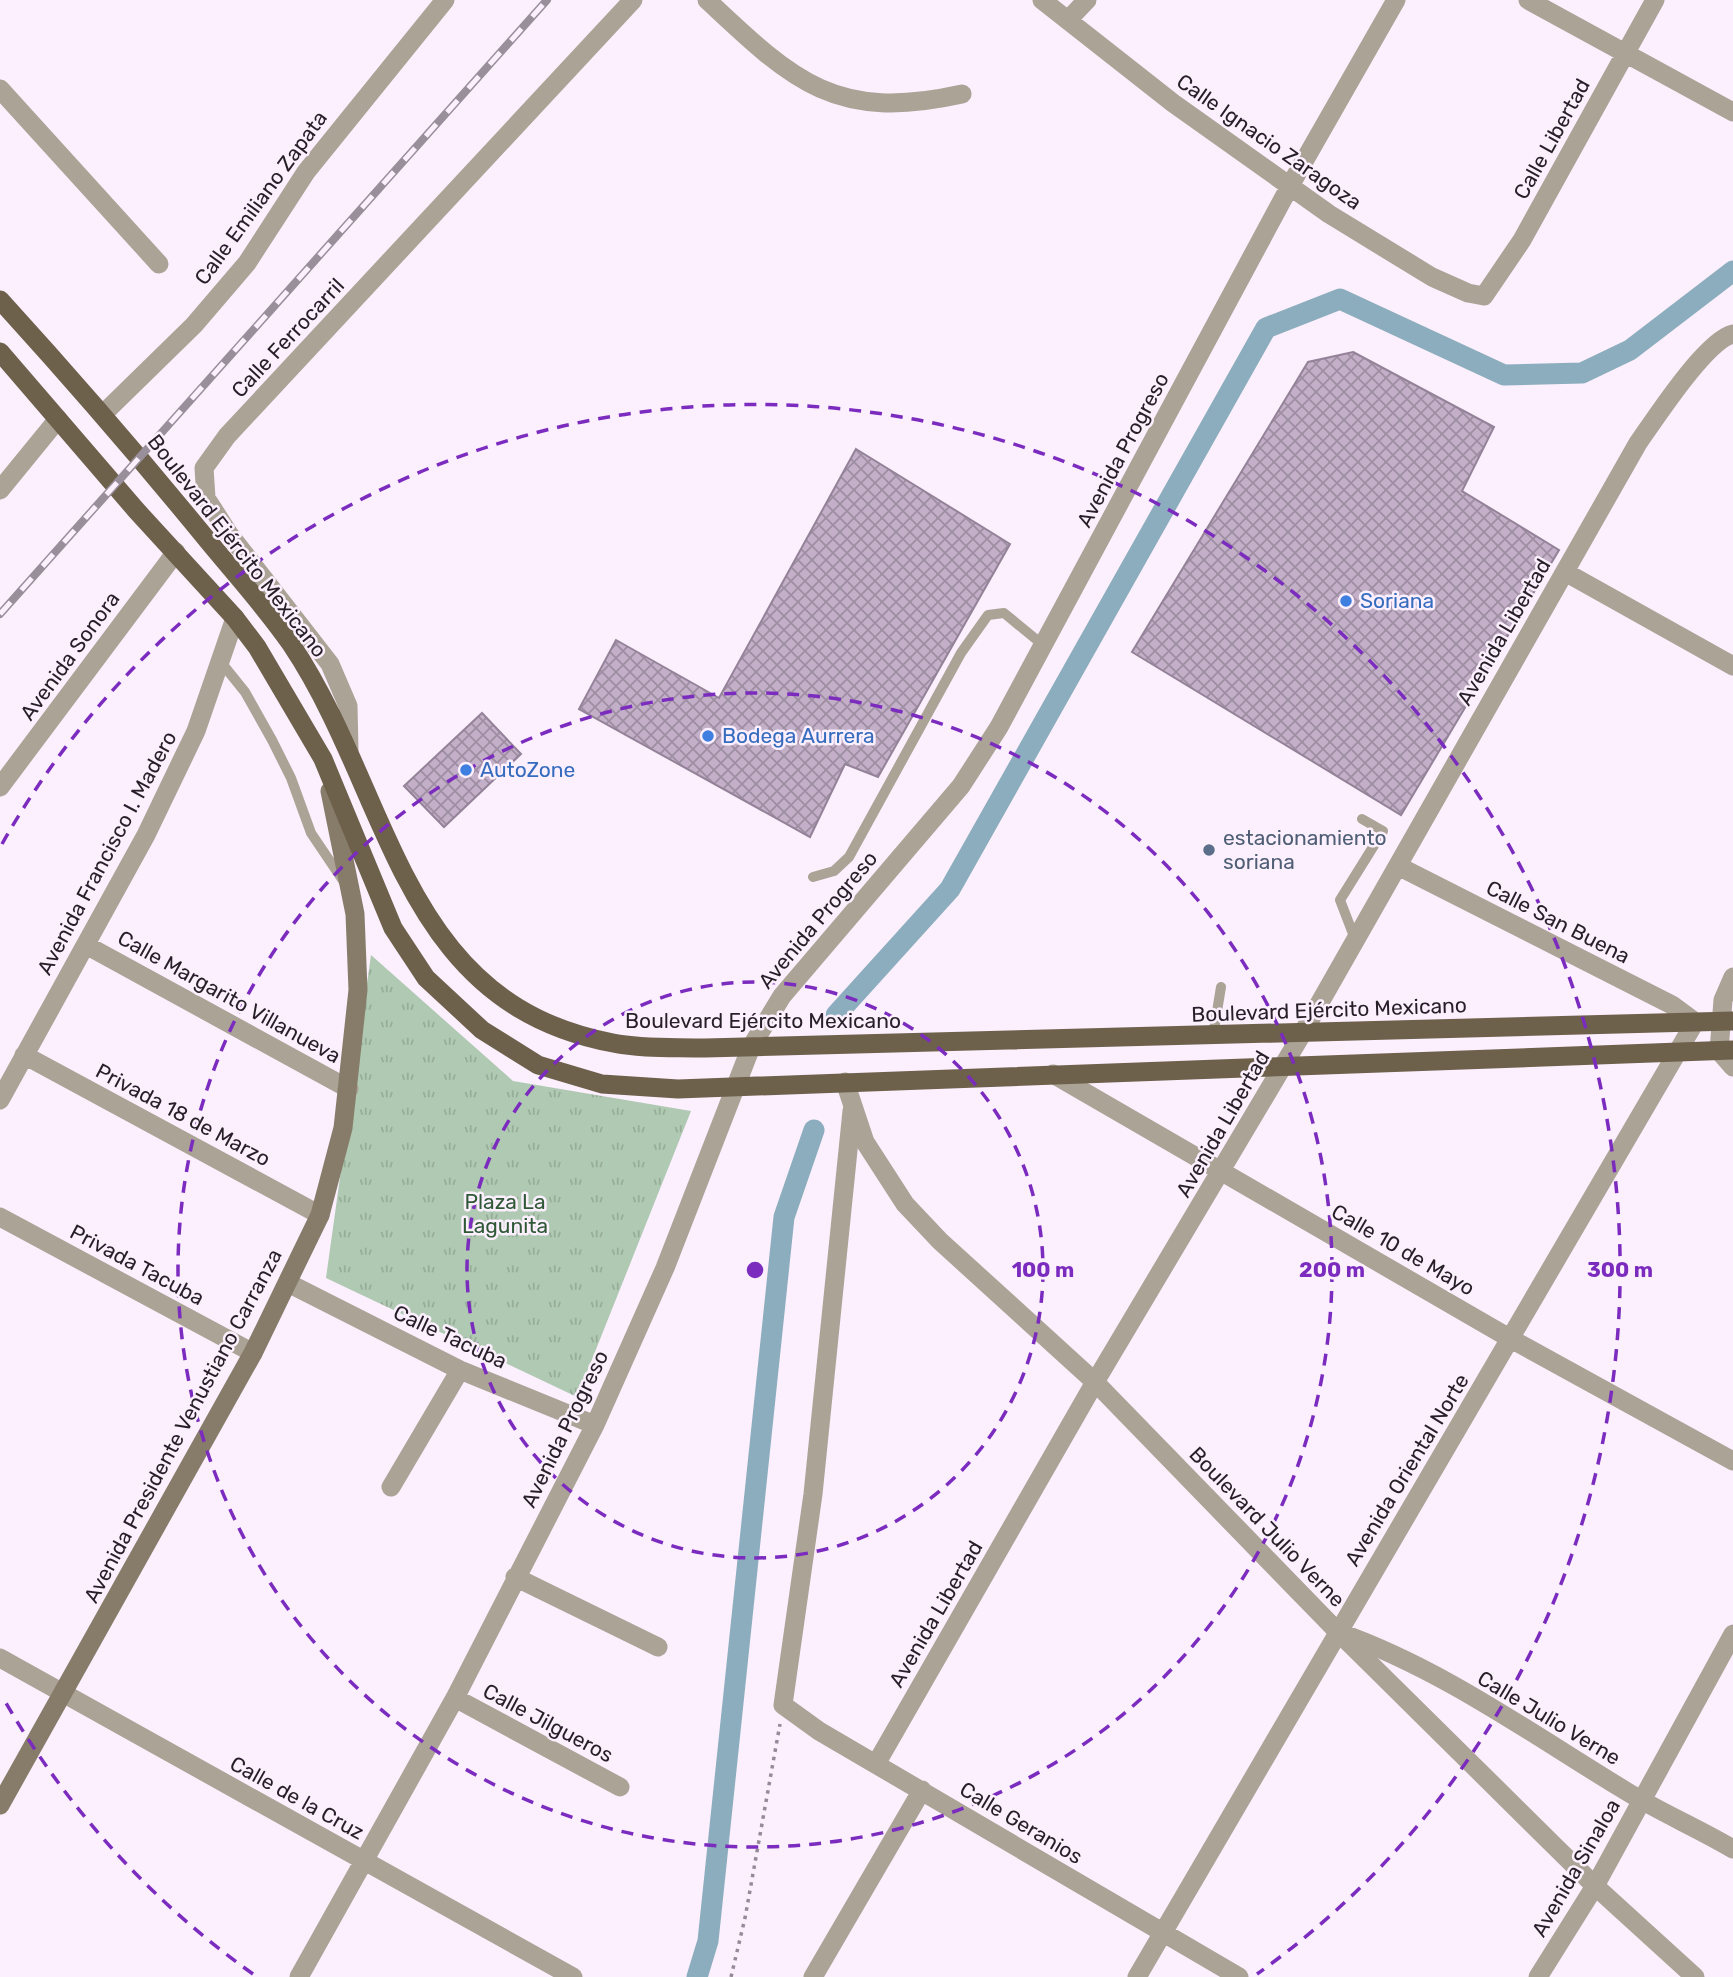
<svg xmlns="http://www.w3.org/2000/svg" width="1733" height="1977" viewBox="0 0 1733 1977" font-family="Rubik,sans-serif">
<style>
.park{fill:url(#park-tufts)}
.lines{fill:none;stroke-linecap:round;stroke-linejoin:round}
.canal{stroke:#8badbd;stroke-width:21}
.building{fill:url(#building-cross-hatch);stroke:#948299;stroke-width:2}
.path{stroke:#958b97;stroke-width:3.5;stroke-dasharray:3.5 5;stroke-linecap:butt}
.service{stroke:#aba396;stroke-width:10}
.minor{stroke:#aba396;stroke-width:19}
.tertiary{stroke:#aba396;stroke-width:19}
.secondary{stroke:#877c6a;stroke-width:19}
.primary{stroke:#6e614b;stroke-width:19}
.rail-casing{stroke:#998f9b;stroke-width:8}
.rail{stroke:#fceffe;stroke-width:5;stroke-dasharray:16;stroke-linecap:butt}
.ring{fill:none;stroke:#7b2cbf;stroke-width:3.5;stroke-dasharray:12 9}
.shop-dot{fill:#3f7fe0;stroke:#fceffe;stroke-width:2.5}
.service-dot{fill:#5c6f8a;stroke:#fceffe;stroke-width:2.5}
.labels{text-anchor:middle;stroke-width:5;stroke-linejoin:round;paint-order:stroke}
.street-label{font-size:21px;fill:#271f28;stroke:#fceffe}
.shop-label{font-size:21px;fill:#366cbe;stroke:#fceffe;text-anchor:start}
.service-label{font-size:21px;fill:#4e5e75;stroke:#fceffe;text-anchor:start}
.park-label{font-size:21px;fill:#2f5936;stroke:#fceffe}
.centre{fill:#7b2cbf;stroke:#fceffe;stroke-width:3.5}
.ring-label{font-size:21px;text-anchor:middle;font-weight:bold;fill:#7b2cbf;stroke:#fceffe;stroke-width:5;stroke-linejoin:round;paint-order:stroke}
</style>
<defs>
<pattern id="park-tufts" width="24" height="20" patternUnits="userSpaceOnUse" patternTransform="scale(1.75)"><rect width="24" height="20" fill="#afc9b2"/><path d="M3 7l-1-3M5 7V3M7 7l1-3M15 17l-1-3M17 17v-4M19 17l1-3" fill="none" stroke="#97ac99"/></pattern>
<pattern id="building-cross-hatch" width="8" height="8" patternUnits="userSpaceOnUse" patternTransform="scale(1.75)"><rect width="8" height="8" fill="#c3afc7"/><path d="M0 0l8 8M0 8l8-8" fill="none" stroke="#9e8ea2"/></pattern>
</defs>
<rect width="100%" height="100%" fill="#fceffe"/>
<path class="park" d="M371,955L513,1081L691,1111L577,1397L326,1278Z"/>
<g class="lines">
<path class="canal" d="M836,1015L950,889L1266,328L1340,299L1504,375L1582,373L1630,350L1733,271
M697,1977L708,1941L784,1217L814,1130"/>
</g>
<path class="building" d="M1353,352L1494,427L1462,491L1559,550L1401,815L1132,652L1308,362Z
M856,449L1010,544L878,777L845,764L810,837L579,709L616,640L719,698Z
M482,713L521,754L444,827L404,786Z"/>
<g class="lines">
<path class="path" d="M731,1977L745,1918L780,1724"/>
<path class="service" d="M220,661L245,692L272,740L291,778L311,833L344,882
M813,877L834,871L849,857L961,653L988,615L1004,613L1043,645
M1355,939L1340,900L1383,831L1362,819
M1213,1036L1221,987"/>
<path class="minor" d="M707,0C794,82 836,122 962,94
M1042,0L1173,103L1329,214L1432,277L1468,293L1484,296L1522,240L1655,0
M1528,0L1733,112
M1068,20L1087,0
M0,89L159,264
M103,414L194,325L247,263L306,172L445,0
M0,490L58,419
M1565,572L1733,666
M349,751L348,706L330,664L229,534L206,498L204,468L227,436L633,0
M0,787L176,552
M86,945L349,1089
M1733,977L1723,1000L1719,1051L1733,1067
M24,1055L320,1215
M1053,1074L1511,1339L1733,1461
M0,1100L146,835L196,731L235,618
M852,1111L813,1494L783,1705L819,1731L1239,1977
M0,1217L253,1353
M288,1283L460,1370L595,1425
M391,1487L460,1370
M515,1577L658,1647
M1338,1632C1440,1668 1529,1732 1621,1788C1657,1811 1696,1827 1733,1849
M0,1658L573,1977
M455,1698L620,1787
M876,1764L1095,1382L1302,1034L1638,443C1655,419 1706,340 1733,334
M299,1977L455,1698L595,1425L665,1268L751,1047L782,996L961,786L999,727L1291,184L1396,0
M813,1977L922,1790
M1137,1977L1695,1022L1672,1005L1398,866
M1538,1977L1595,1886L1733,1634"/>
<path class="tertiary" d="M845,1082L865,1142L905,1204L940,1241L1095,1382L1338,1632L1595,1886L1695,1977"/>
<path class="secondary" d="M0,1805L253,1353L320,1215L343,1128L358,990L355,914L330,791"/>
<path class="primary" d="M0,300C72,379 142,460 209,542C237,576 267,609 291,644C393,796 399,1003 613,1043C643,1049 674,1047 705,1048L1733,1021
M0,352L136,510L235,618L257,647L323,759L393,928L426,978L482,1030L538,1065L602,1084L678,1089L1733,1050"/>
<defs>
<path id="rail" d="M0,614L547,0"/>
</defs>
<use href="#rail" class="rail-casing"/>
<use href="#rail" class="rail"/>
</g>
<g class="ring">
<circle cx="755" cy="1270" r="288"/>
<circle cx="755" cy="1270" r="577"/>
<path d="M253 1974A865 865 0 0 1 2 1696M2 844A865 865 0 1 1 1257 1974"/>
</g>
<g class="shop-dot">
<circle cx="1346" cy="601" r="7"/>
<circle cx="708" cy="736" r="7"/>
<circle cx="466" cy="770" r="7"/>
</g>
<circle class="service-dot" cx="1209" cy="850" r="7"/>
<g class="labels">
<g class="street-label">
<text transform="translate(1552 139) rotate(-61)" y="7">Calle Libertad</text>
<text transform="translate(1269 142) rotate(35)" y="7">Calle Ignacio Zaragoza</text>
<text transform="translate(261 198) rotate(-54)" y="7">Calle Emiliano Zapata</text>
<text transform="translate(288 338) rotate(-47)" y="7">Calle Ferrocarril</text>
<text transform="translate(1123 450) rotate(-62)" y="7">Avenida Progreso</text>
<text transform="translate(237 546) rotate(52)" y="7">Boulevard Ejército Mexicano</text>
<text transform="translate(1504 632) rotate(-60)" y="7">Avenida Libertad</text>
<text transform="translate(70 656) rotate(-54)" y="7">Avenida Sonora</text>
<text transform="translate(107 853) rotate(-62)" y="7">Avenida Francisco I. Madero</text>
<text transform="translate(818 920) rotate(-50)" y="7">Avenida Progreso</text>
<text transform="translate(1558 922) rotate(27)" y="7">Calle San Buena</text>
<text transform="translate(229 997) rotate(29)" y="7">Calle Margarito Villanueva</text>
<text transform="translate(1329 1010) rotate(-2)" y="7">Boulevard Ejército Mexicano</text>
<text x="763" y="1028">Boulevard Ejército Mexicano</text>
<text transform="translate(183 1115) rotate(28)" y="7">Privada 18 de Marzo</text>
<text transform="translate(1223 1124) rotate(-60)" y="7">Avenida Libertad</text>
<text transform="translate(1403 1250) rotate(30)" y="7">Calle 10 de Mayo</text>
<text transform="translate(137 1265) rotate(28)" y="7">Privada Tacuba</text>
<text transform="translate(450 1337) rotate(25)" y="7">Calle Tacuba</text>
<text transform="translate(183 1426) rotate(-62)" y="7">Avenida Presidente Venustiano Carranza</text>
<text transform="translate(565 1429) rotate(-64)" y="7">Avenida Progreso</text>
<text transform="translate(1407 1470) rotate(-59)" y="7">Avenida Oriental Norte</text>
<text transform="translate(1267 1527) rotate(46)" y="7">Boulevard Julio Verne</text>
<text transform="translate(936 1614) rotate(-60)" y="7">Avenida Libertad</text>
<text transform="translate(1549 1718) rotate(31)" y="7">Calle Julio Verne</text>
<text transform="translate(548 1723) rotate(28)" y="7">Calle Jilgueros</text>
<text transform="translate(297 1798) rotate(29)" y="7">Calle de la Cruz</text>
<text transform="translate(1021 1823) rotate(31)" y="7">Calle Geranios</text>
<text transform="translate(1576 1868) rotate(-60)" y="7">Avenida Sinaloa</text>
</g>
<g class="shop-label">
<text x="1360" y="608">Soriana</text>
<text x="722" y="743">Bodega Aurrera</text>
<text x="480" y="777">AutoZone</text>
</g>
<g class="service-label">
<text x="1223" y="845">estacionamiento<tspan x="1223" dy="24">soriana</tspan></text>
</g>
<g class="park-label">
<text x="505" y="1209">Plaza La<tspan x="505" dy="24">Lagunita</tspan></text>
</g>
</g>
<circle cx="755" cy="1270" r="10" class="centre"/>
<g class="ring-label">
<text x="1043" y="1277">100 m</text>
<text x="1332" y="1277">200 m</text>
<text x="1620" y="1277">300 m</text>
</g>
</svg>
